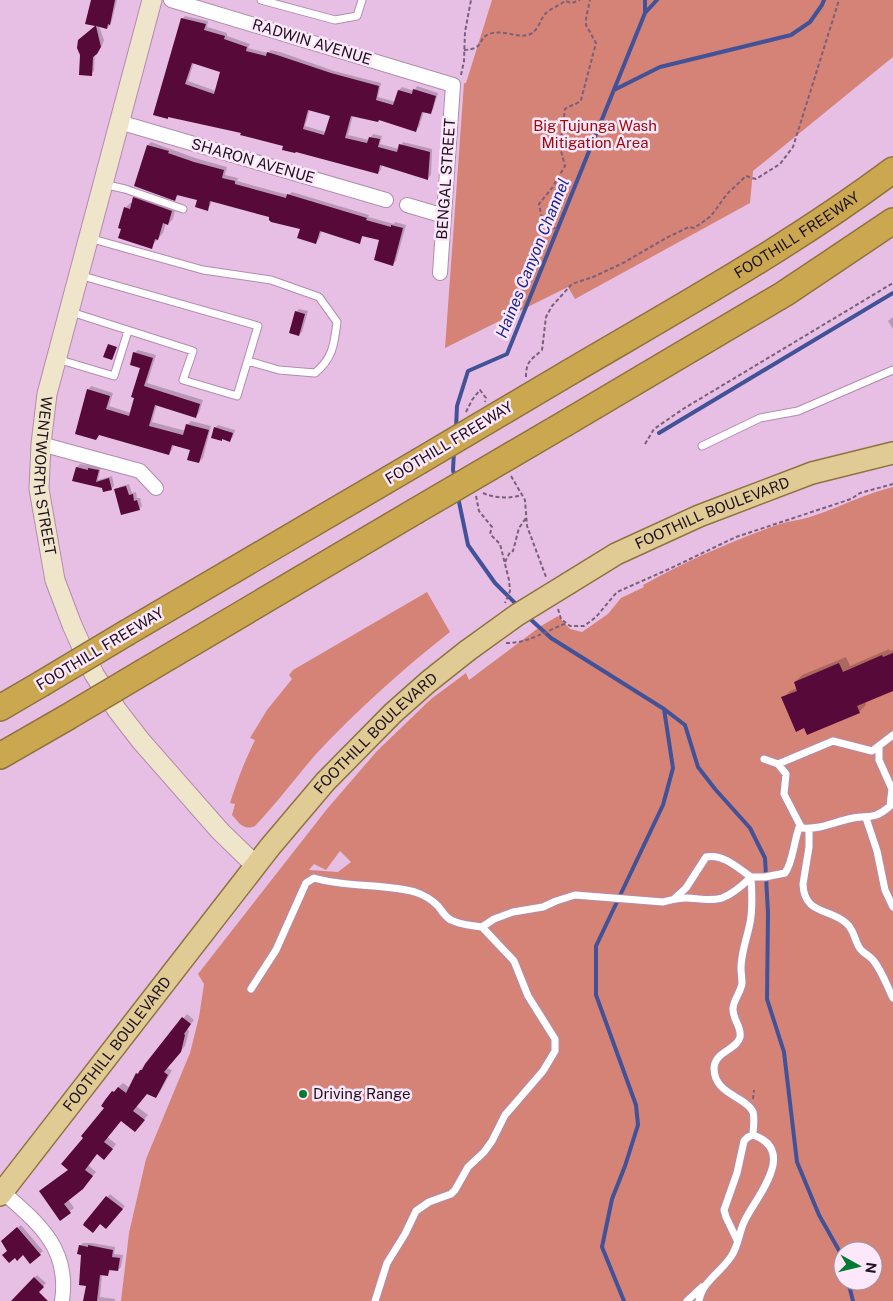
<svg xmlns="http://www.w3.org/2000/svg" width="893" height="1301" viewBox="0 0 893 1301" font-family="'Public Sans',sans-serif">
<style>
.green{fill:#d68377;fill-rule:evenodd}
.shadow{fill:#0003;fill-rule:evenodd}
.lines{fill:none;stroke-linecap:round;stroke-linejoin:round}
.stream{stroke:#425298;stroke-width:4}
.building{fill:#57093a;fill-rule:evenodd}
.service-casing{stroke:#b18caf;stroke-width:9}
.minor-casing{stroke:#b18caf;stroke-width:16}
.secondary-casing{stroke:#b18caf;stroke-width:21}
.primary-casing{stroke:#8f733e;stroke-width:24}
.motorway-casing{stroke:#8f733e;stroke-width:28}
.path{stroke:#7a6079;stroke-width:2;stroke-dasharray:4 2.5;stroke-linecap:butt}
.service{stroke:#fff;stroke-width:7}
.minor{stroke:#fff;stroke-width:14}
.secondary{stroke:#efe5ca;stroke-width:19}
.primary{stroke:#e0cb95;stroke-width:21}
.motorway{stroke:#cba84f;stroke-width:25}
.primary-bridge-casing{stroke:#8f733e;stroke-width:24;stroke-linecap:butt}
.motorway-bridge-casing{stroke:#8f733e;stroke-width:28;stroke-linecap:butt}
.primary-bridge{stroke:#e0cb95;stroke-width:21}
.motorway-bridge{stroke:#cba84f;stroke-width:25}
.poi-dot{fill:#037a31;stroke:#fce8fa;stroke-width:2}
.labels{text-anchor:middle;stroke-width:5;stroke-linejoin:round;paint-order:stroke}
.street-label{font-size:15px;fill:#1f111f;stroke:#fce8fa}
.park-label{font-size:15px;fill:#a0090b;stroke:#fce8fa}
.poi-label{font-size:15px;fill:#1f111f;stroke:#fce8fa;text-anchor:start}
.water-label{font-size:16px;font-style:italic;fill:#192695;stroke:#fce8fa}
</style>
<rect width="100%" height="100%" fill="#e7bfe4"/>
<path class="green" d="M492,0H893V57L753,171L750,203L575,299L568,287L445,348L464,83H466Z
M893,487V1301H121L129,1233L146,1159L190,1053L199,1017L204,984L198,974L327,809L377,751L431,699L466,673L469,680L541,626L558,616L570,629L582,632L608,614L621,598L644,587L643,585C684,562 736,539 780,524C790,521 800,520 810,517C838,508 864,494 893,487ZM340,851L351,862L338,872L309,870L314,864L326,870ZM843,1251H873V1281H843Z
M427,592L450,632C403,669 358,709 317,753C296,777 277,803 255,826C244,831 239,823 232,815L235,804L230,803C237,781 245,760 255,740L250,738L267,710L292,679L289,675L293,670Z"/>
<path class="shadow" d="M92,0H117L112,20L110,25L107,28L99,26L104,40L102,46L95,53L94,71L91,74L82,38L97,25Z
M185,16L208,21L207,27L227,33V36L250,44L248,48L268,53L271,50L280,52L334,71L381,83L378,97L396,102L399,90L402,87L414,91L417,86L438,93L433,110L430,113L424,111L419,127L416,130L380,119L353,115L348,135L369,140L373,134L382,136L380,144L399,149L403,142L432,149L431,175L428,178L382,164L381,170L378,173L242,132L169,116L168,118L182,19ZM194,62L222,71L216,91L188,81ZM310,109L331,115L326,132L305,126Z
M151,142L198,159L227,167L225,175L238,178L237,181L288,195L292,192L369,215L368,217L394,224L395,222L406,225L396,261L393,264L381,239L364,235L359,242L322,230L319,239L316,242L302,229L271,216L212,200L210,206L207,209L199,199L179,194L175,199L148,145Z
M139,193L176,206L173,219L168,224L166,223L163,233L151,247L122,228L125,208L130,203H133L134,198Z
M299,309L308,311L302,332L299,335L296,312Z
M893,317V329L888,321Z
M138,350L156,355L147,383L203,400L199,413L196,416L157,404L152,422L186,431L187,425L191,421L211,426L203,458L199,462L192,449L174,444L172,450L169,454L100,434L96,439L88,390L91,386L113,393L109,406L131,413L141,367L134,353Z
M218,425L235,430L233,437L230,440L223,438L221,440L215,428Z
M80,464L101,467L98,480L112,476L114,486L111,489L74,480L77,467Z
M129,484L132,493L136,492L137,498H140L142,506L139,509L116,490L119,487Z
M889,649L890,651L893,650V689L865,701L866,705L859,712L808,734L805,727L783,698L790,691L797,688L795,682L802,675L846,657L850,666Z
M187,1014L194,1020L187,1029L189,1031L185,1046L167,1068L172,1070L160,1092L156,1097L147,1093L136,1106L148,1115L135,1130L121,1120L107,1137L116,1144L108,1154L97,1153L88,1165L96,1172L87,1183L68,1199L74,1208L60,1219L45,1187L69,1169L84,1138L106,1108V1101L113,1092L123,1083L130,1088L137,1074Z
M110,1194L125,1206L109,1225L100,1223L85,1225Z
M21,1225L43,1251L40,1254H24L6,1238Z
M83,1243H92L115,1247L114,1254L123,1255L121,1267L118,1270L111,1269L108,1275L102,1274L100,1297L115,1299V1301H84L87,1285L83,1254L80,1246Z
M37,1275L46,1283L36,1294L28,1285Z"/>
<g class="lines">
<path class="stream" d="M645,0V13
M614,90L660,67L791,35L810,22L822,5L824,0
M456,429L457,406L468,371L507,354L645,13L657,0
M659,433L893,293
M454,451L453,470L455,478
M458,497L468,545L495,583L518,606
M528,617L551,638L664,709L685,725L698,767L715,789L750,828L765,858L768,913L767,999L784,1052L797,1162L819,1215L841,1254L843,1261
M848,1281L853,1301
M624,1301L602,1247L612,1199L625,1166L638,1125L636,1105L596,995V946L663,805L673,768L664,709"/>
</g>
<path class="building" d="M91,0H115L110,25L108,24L107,29L96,26L101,47L97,54L93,57L92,76L79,75L80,55L77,48L78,40L95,26L85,24Z
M181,18L206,24L204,30L225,36L224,39L247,47L246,51L266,56L267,52L277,55L331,73L379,86L376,100L393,105L398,90L412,94L413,89L436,96L431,114L422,112L416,132L379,120L378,122L351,116L345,138L367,143L369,137L380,139L378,147L397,152L399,144L430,152L428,180L380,165L378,174L296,152L295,153L282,150L283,146L240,135L241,133L168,117V119L153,115ZM192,63L220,72L214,94L185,84ZM308,110L330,116L324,135L303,129Z
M147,145L169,151L168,153L194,162L224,170L222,178L235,181V184L286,198L287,194L367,218L366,220L391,227V225L403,228L393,266L374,260L379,240L362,236L360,244L320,231L316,244L297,238L300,229L271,222L269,220V217L210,201L208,211L195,207L197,200L177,195L175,201L134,186Z
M133,197L172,211L168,225L163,223L158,240L155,239L152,249L118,238L121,229L118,228L124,207L130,209Z
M295,311L305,314L299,336L289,333Z
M108,344L117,347L112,360L103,357Z
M133,352L153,358L144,386L200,404L196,418L155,405L149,426L183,435L186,424L209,430L199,463L187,460L190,450L172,445L169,455L99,435L96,440L75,434L87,389L110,396L106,409L129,416L134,398L131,397L140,368L130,365Z
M214,427L233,433L230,442L222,439V441L211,438Z
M76,467L88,470V468L99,470L96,482L109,478L112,490L103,492L102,488L72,481Z
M126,486L129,495L133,494L134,501L137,500L140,510L121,515L114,489Z
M893,653V691L857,706L860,713L807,735L804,728L796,732L781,697L797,691L794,682L839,663L843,672L882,655L883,657Z
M182,1017L191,1024L184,1034L185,1035L181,1052L164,1072L168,1075L156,1098L147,1094L133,1111L145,1120L135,1132L121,1121L104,1142L113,1149L104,1160L97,1154L85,1170L93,1176L83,1189L64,1204L71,1213L60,1221L39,1191L68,1170L61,1164L83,1138L81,1136L86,1130L104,1108L101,1106L105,1100L112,1091L114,1092L118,1087L126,1093L136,1073L138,1074L140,1070H142L145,1064Z
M106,1196L123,1209L106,1229L100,1224L93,1233L83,1225L84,1223Z
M17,1227L41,1255L30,1264L23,1255L17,1261L15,1258L9,1263L2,1255L7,1251L1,1241Z
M79,1245L88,1247V1245L113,1250L112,1257L120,1258L118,1271L109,1270L108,1276L100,1275L97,1301H83L86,1286L79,1285L81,1255L77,1254Z
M34,1277L44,1287L39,1292L48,1301H11Z"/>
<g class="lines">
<defs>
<path id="service" d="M261,0L335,20L357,16L362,0
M103,184L125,189L183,209
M89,238L203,270L271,280L319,297L337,322C334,345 333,358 315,373L279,370L248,361
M71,312L193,351L183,380L237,396L258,326L79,275
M57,359L114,376L128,331
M702,446L760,418L798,411L893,370
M764,759L778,764L833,741L872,751L893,735
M866,818L877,851L885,890L893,907
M800,825L802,828C821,830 836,821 853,818C870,815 874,820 890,806L892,789L879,760V748
M809,829V847L803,884C804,915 830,908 846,923C854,929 854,939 859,947C862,953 869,955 873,960C882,971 887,986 893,998
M675,898L686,888L706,857C723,853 739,869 751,877C752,892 753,908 750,923C747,938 741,953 741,968C741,973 742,978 742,983C741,992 734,999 733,1008C732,1019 742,1027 740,1037C737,1050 715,1051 714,1068C714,1095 746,1096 753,1112C755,1119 753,1129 753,1135
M251,989L276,950L306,883L314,878C347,888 382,883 415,892C424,895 431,899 438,906C442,911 445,917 451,920C460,925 471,925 482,927L494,919L513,912L543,907L556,901L575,895L663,902C671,900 678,898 686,898C698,898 710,902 722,898C733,894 743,885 751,877H765L785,873C793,863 794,839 800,825L784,794L786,774L778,764
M375,1301L387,1263L405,1234L416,1211L429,1202L451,1194L455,1190L468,1167L484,1152L492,1141L505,1115L543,1071L555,1051V1039L528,996L514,961L482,927
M687,1301L702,1287
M699,1301C702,1281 722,1272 732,1255C738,1246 739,1233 744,1222C755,1198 799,1151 753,1135L748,1137L744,1141L737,1173L724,1210L726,1217L737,1240"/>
<path id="minor" d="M171,0L453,85L440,273
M119,122L386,200
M407,205L444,216
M41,444L140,471L156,488
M3,1192C38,1223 70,1248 62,1301"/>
<g id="secondary">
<path id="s1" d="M152,0L47,394L41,444L39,489L55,580L72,625L94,674L117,710L141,741L220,831L256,866"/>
</g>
<g id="primary">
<path id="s2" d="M569,583L616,554L699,516L812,473L893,453"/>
<path id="s3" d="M0,1195L270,847L325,782L393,713L428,682L467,651"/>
</g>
<g id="motorway">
<path id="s4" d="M570,372C679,308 791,246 893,170"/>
<path d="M566,423L784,294L893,221"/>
<path d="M128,632L418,462"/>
<path d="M145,671L414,512"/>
<path d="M0,708L41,684"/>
<path d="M0,756L66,718"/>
</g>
</defs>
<use href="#service" class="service-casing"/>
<use href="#minor" class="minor-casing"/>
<use href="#secondary" class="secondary-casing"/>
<use href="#primary" class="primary-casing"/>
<use href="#motorway" class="motorway-casing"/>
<path class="path" d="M464,50C485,49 477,39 489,34C502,29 516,38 528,35C538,32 540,20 545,14C550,9 560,5 565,1L572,3L580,0
M461,75L464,61L465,32L471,0
M557,230L542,219L539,204L552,188L565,166L560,147L565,109C570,105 577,105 581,100L596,43L586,25V18L590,0
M526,377C526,361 531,360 542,350L546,317L552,306L572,284L593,277L625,262L666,238L689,227L694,228L700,224L711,216L727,194L746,176L756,179L780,164L793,147L839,0
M466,412L472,400L480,390L486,398L485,402
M645,444L654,429L683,409L893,283
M511,476L525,500L527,526L546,577
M483,493C494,498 510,499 521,495
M476,496L479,511L492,527L490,534L500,544L509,580L510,591L505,603
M505,562L510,552L513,551L519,528L526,518
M558,609L561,619L570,626H584L596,617L617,592L667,570L736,537L851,499L860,493L893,484
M506,643C527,644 548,630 567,623
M753,1099L754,1090"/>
<use href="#service" class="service"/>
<use href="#minor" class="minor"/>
<use href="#secondary" class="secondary"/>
<use href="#primary" class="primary"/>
<use href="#motorway" class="motorway"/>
<defs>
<path id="primary-bridge" d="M467,651L517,615L569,583"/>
<path id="motorway-bridge" d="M418,462L570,372
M414,512L566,423
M41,684L128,632
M66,718L145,671"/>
</defs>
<use href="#primary-bridge" class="primary-bridge-casing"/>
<use href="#motorway-bridge" class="motorway-bridge-casing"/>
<use href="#primary-bridge" class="primary-bridge"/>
<use href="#motorway-bridge" class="motorway-bridge"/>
</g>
<circle class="poi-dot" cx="303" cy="1094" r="5"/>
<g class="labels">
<g class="street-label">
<text transform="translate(312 42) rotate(17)" y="5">RADWIN AVENUE</text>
<text transform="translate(253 161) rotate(16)" y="5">SHARON AVENUE</text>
<text transform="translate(446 179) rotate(-86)" y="5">BENGAL STREET</text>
<text dy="5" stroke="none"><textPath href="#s4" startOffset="265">FOOTHILL FREEWAY</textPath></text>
<text transform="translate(449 443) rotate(-31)" y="5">FOOTHILL FREEWAY</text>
<text dy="5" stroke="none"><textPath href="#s1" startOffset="490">WENTWORTH STREET</textPath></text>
<text dy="5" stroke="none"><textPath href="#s2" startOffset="160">FOOTHILL BOULEVARD</textPath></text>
<text transform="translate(100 649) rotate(-31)" y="5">FOOTHILL FREEWAY</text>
<text dy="5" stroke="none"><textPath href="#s3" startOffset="596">FOOTHILL BOULEVARD</textPath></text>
<text dy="5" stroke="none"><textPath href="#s3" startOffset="191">FOOTHILL BOULEVARD</textPath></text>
</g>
<g class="park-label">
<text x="595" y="131">Big Tujunga Wash<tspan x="595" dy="17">Mitigation Area</tspan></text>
</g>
<g class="poi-label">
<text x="313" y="1099">Driving Range</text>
</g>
<g class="water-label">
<text transform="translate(532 258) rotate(-68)" y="6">Haines Canyon Channel</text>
</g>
</g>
<g transform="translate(858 1266) rotate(98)"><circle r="24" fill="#fce8fa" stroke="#a492a2"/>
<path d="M0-4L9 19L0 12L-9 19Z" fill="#037a31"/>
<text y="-8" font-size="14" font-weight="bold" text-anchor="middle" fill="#1f111f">N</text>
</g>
</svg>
